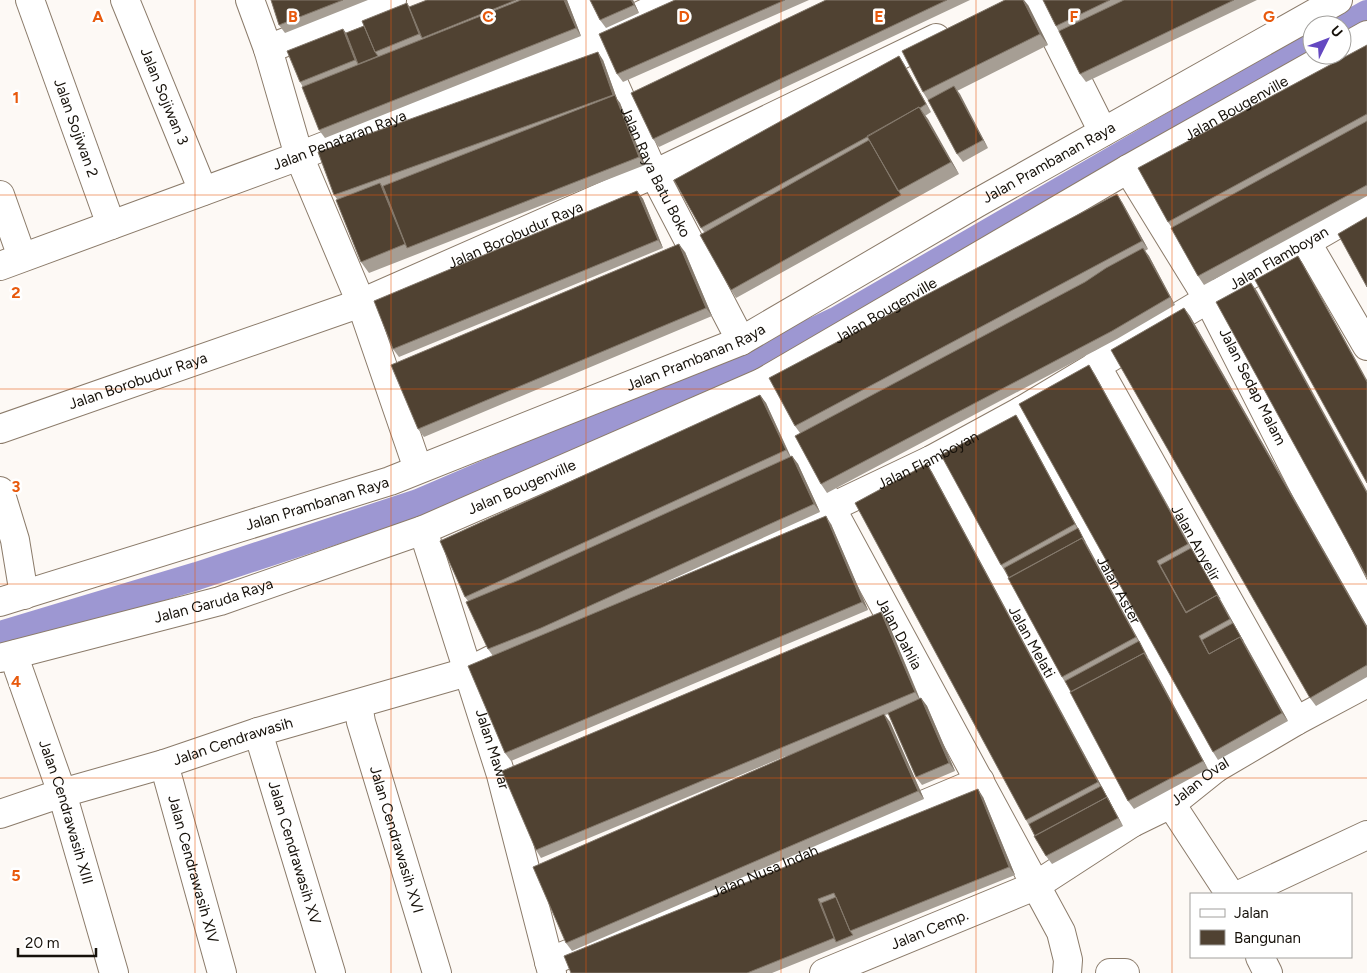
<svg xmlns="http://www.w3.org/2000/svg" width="1367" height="973" viewBox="0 0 1367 973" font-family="Figtree,sans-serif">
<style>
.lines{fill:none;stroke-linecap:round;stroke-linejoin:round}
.canal{stroke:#9d97d2;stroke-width:28}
.minor-casing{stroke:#8b7b6a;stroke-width:30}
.minor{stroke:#fff;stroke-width:28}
.wall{fill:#a69e94}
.shaded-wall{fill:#84796c}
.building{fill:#504232;stroke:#84796c}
.grid{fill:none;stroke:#e8590c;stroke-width:1;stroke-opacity:0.55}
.labels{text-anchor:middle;stroke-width:5;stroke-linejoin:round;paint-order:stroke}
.street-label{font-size:15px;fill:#16110a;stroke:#fff}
.grid-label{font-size:16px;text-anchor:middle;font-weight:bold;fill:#e8590c;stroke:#fff;stroke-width:5;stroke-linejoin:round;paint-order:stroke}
</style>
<rect width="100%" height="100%" fill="#fdf9f5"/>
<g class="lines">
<path class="canal" d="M1342,28L1367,14
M0,635L197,576L418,503L542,450L695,388L836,321L1312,45"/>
<defs>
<g id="minor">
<path id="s1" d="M30,0L111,225"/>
<path id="s2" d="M125,0L203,191"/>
<path d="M250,0L268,49L299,156L361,303L418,469"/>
<path id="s3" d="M577,0L654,174L741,341"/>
<path d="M1037,0L1103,132"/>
<path d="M268,49L392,0"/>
<path d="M1342,49L1367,35"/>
<path id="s4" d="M1128,169L1208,299L1367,611"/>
<path d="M0,195L22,257"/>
<path d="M1307,243L1367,346"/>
<path id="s5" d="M0,266L299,156L597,40L616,27L673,0"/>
<path id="s6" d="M1096,365L1296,721"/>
<path id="s7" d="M763,382L1061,932L1068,960L1067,973"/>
<path id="s8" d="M1021,411L1216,768"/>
<path id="s9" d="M0,429L361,303L654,174L936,38"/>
<path id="s10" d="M931,460L1132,823"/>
<path d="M0,491L15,540L24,595"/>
<path id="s11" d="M423,530L501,775L552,973"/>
<path id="s12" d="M681,579L931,460L1021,411L1208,299L1367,207"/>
<path id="s13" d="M0,602L390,481L741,341L977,203L1338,0"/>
<path id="s14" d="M16,654L18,668L62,793L114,973"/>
<path id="s15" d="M0,658L220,601L423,530L763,382L1128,169L1331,55"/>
<path id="s16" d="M358,705L361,722L437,973"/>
<path id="s17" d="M258,732L331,973"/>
<path id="s18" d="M164,764L222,973"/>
<path d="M1171,804L1230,894"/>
<path id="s19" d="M0,814L62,793L164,764L258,732L467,672L503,654"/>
<path d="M1241,894L1367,835"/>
<path d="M1260,957L1268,973"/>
<path id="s20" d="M549,962L980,781"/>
<path id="s21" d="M824,973L1035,886L1132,823L1171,804L1216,768L1296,721L1367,683"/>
<path d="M1110,973H1125"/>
</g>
</defs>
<use href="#minor" class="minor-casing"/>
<use href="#minor" class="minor"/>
</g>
<path class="wall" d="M271,0H368L285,33L279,25Z
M427,0H567L581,36L325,138L319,130L303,87L300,82L343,29L346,33Z
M590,0H633L639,13L606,28L600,20Z
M675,0H809L623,82L617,74Z
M826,0H970L659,147L653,139Z
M1043,0H1257L1086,82L1080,74Z
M1028,5L1048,45L957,91L988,148L963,162L957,154L928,100L923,92Z
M1367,45V196L1204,285L1198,276L1172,228L1168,222Z
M899,56L904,64L931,112L925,116L959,174L736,298L731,290L704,232L701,228Z
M603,60L617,99L620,103L645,165L369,273L361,262L337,199L334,195Z
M637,191L643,199L663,248L399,357L393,349Z
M1122,202L1148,249L1145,251L1149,256L1175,305L1117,339L827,493L821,484L800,433L795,426Z
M685,252L712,316L424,437L418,429Z
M1184,308L1190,316L1367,626V677L1316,706L1310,698Z
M1094,373L1288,721L1218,760L1213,752Z
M760,395L766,403L791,457L792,456L798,464L820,512L633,597L831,524L868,610L511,761L505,753L493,656L488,649L468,601L465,597Z
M1021,423L1208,769L1134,809L1128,801L1071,692L1062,677L1009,578L1001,565Z
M927,464L932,472L1123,826L1052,864L1046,856L1026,820Z
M887,620L920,699L921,698L927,706L955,771L922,785L916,777L889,714L885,715L890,722L924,799L572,951L566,943L786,756L541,858L536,850Z
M983,797L1015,875L772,973H571Z"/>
<path class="shaded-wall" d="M564,0H567L581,36L576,28Z
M631,0H633L639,13L634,5Z
M1023,0H1024L1028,5L1048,45L1040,34Z
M407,3L412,11L422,38L419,34Z
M343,29L349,37L358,64L355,60Z
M598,52L603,60L617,99L620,103L645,165L639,157L616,99L613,95Z
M899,56L904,64L931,112L926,104Z
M954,86L960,94L988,148L983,140Z
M919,107L928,119L959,174L951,162Z
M380,183L388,194L407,248L405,244Z
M637,191L643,199L663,248L658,240Z
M1117,194L1122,202L1148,249L1142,241Z
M679,244L685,252L712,316L706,308Z
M1143,248L1149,256L1175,305L1170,297Z
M1298,256L1303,264L1367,380V382Z
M1251,283L1257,291L1367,491V493Z
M1184,308L1190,316L1367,626V628Z
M1089,365L1094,373L1288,721L1282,713L1191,548Z
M760,395L766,403L791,458L786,450Z
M1016,415L1021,423L1150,661L1136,637Z
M792,456L798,464L820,512L814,504Z
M927,464L932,472L1123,826L1118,818L1098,782Z
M826,516L831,524L868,610L862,602Z
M881,612L887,620L920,700L915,692Z
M1144,653L1150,661L1208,769L1203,761Z
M921,698L927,706L955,771L949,763Z
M884,714L890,722L924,799L918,791Z
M978,789L983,797L1015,875L1009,867Z
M818,899L824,907L836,942L834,938Z"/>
<path class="building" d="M271,0H343L279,25Z
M427,0H516L422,38L409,7Z
M521,0H564L576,28L319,130L302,87Z
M590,0H631L634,5L600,20Z
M675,0H785L617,74L599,34Z
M826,0H947L653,139L631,93Z
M1005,0H1023L1040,34L923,92L902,51Z
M1043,0H1110L1056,26Z
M1124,0H1234L1080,74L1059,31Z
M407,3L419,34L375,52L362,21Z
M364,26L375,52L378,56L358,64L346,33Z
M343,29L355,60L300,82L287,51Z
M1367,45V114L1168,222L1138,168Z
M598,52L613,95L334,195L318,152Z
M899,56L926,104L920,108L919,107L867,137L701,228L674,180Z
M954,86L983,140L957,154L928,100Z
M615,95L639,157L407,248L383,186Z
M919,107L951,162L898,191L867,136Z
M1367,121V185L1198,276L1171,228Z
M869,140L901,195L731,290L700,235Z
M380,183L405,244L361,262L336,200Z
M637,191L658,240L393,349L374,301Z
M1117,194L1142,241L795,426L769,378Z
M1367,217V287L1338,234Z
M679,244L706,308L418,429L391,365Z
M1143,248L1170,297L1112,331L821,484L795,436L1085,282L1106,268Z
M1298,256L1367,382V483L1255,280Z
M1251,283L1367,493V577L1216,302Z
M1184,308L1367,628V665L1310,698L1111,350Z
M1089,365L1188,544L1157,561L1186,613L1217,595L1230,619L1199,636L1209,654L1240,637L1282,713L1213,752L1019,404Z
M760,395L786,450L465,597L440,541Z
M1016,415L1075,524L1001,565L941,455Z
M792,456L814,504L541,628L488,649L466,602L519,580Z
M927,464L1098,782L1026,820L855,503Z
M826,516L862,602L505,753L468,666Z
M1078,528L1085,542L1082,538L1009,578L1004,568Z
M1082,538L1136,637L1062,677L1008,578Z
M1191,548L1220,599L1217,595L1186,612L1160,565Z
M881,612L915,692L536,850L502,771Z
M1233,623L1243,641L1240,637L1209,654L1202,640Z
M1139,641L1147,657L1144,653L1071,692L1065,681Z
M1144,653L1203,761L1128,801L1070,692Z
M921,698L949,763L916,777L888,713Z
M884,714L918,791L566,943L533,867Z
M1101,786L1109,801L1107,797L1035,836L1029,824Z
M978,789L1009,867L850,931L834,893L818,899L834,938L747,973H571L564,956Z
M1107,797L1118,818L1046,856L1034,836Z
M836,897L850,931L853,935L836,942L821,903Z"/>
<path class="grid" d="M195,0V973M391,0V973M586,0V973M781,0V973M976,0V973M1172,0V973M0,195H1367M0,389H1367M0,584H1367M0,778H1367"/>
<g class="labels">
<g class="street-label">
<text dy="5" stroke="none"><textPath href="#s2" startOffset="104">Jalan Sojiwan 3</textPath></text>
<text dy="5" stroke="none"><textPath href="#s15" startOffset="1360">Jalan Bougenville</textPath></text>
<text dy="5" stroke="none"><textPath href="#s1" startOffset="136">Jalan Sojiwan 2</textPath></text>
<text dy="5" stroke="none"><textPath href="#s5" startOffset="362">Jalan Penataran Raya</textPath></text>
<text dy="5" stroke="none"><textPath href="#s13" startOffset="1142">Jalan Prambanan Raya</textPath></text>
<text dy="5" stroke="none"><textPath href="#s3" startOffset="189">Jalan Raya Batu Boko</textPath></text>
<text dy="5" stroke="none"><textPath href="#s9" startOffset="551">Jalan Borobudur Raya</textPath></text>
<text dy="5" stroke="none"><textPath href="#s12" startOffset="679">Jalan Flamboyan</textPath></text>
<text dy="5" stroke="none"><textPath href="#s15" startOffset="955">Jalan Bougenville</textPath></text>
<text dy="5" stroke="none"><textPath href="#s13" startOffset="738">Jalan Prambanan Raya</textPath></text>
<text dy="5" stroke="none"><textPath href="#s9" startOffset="146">Jalan Borobudur Raya</textPath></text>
<text dy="5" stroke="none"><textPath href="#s4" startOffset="251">Jalan Sedap Malam</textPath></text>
<text dy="5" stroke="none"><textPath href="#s12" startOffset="274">Jalan Flamboyan</textPath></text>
<text dy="5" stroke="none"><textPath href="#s15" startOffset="550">Jalan Bougenville</textPath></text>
<text dy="5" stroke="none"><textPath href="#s13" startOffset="332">Jalan Prambanan Raya</textPath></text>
<text dy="5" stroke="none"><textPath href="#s6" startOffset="204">Jalan Anyelir</textPath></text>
<text dy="5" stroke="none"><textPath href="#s8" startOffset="204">Jalan Aster</textPath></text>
<text dy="5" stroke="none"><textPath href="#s15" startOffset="221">Jalan Garuda Raya</textPath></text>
<text dy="5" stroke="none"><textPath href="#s7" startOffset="286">Jalan Dahlia</textPath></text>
<text dy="5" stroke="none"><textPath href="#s10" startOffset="208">Jalan Melati</textPath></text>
<text dy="5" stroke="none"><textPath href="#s19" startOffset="244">Jalan Cendrawasih</textPath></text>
<text dy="5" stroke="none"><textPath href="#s11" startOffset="230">Jalan Mawar</textPath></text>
<text dy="5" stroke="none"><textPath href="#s21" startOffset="424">Jalan Oval</textPath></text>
<text dy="5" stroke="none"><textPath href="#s14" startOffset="166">Jalan Cendrawasih XIII</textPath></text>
<text dy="5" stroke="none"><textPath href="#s16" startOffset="140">Jalan Cendrawasih XVI</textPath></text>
<text dy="5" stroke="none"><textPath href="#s17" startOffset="126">Jalan Cendrawasih XV</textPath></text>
<text dy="5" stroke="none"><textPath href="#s18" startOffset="109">Jalan Cendrawasih XIV</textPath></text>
<text dy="5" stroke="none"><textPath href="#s20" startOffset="234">Jalan Nusa Indah</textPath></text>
<text dy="5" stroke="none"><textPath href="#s21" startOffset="114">Jalan Cemp.</textPath></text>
</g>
</g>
<g class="grid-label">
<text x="98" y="22">A</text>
<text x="293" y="22">B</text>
<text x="488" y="22">C</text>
<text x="684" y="22">D</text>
<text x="879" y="22">E</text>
<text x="1074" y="22">F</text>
<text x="1269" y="22">G</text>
<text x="16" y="103">1</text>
<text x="16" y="298">2</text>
<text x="16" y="492">3</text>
<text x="16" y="687">4</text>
<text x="16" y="881">5</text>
</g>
<rect x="1190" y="893" width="162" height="65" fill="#ffffff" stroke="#a2a09d"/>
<rect x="1200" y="909" width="25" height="8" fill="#ffffff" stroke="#a2a09d"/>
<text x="1234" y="918" font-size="15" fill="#16110a">Jalan</text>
<rect x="1200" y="930" width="25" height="15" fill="#504232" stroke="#a2a09d"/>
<text x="1234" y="943" font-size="15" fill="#16110a">Bangunan</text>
<g transform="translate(1327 40) rotate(48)"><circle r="24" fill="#ffffff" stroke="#a2a09d"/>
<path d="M0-4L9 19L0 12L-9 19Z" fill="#6448c1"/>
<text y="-8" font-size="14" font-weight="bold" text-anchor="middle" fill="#16110a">U</text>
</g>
<path d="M18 948v8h78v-8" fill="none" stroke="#16110a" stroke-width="2.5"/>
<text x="25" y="948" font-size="15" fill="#16110a" stroke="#ffffff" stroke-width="4" paint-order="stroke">20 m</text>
</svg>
